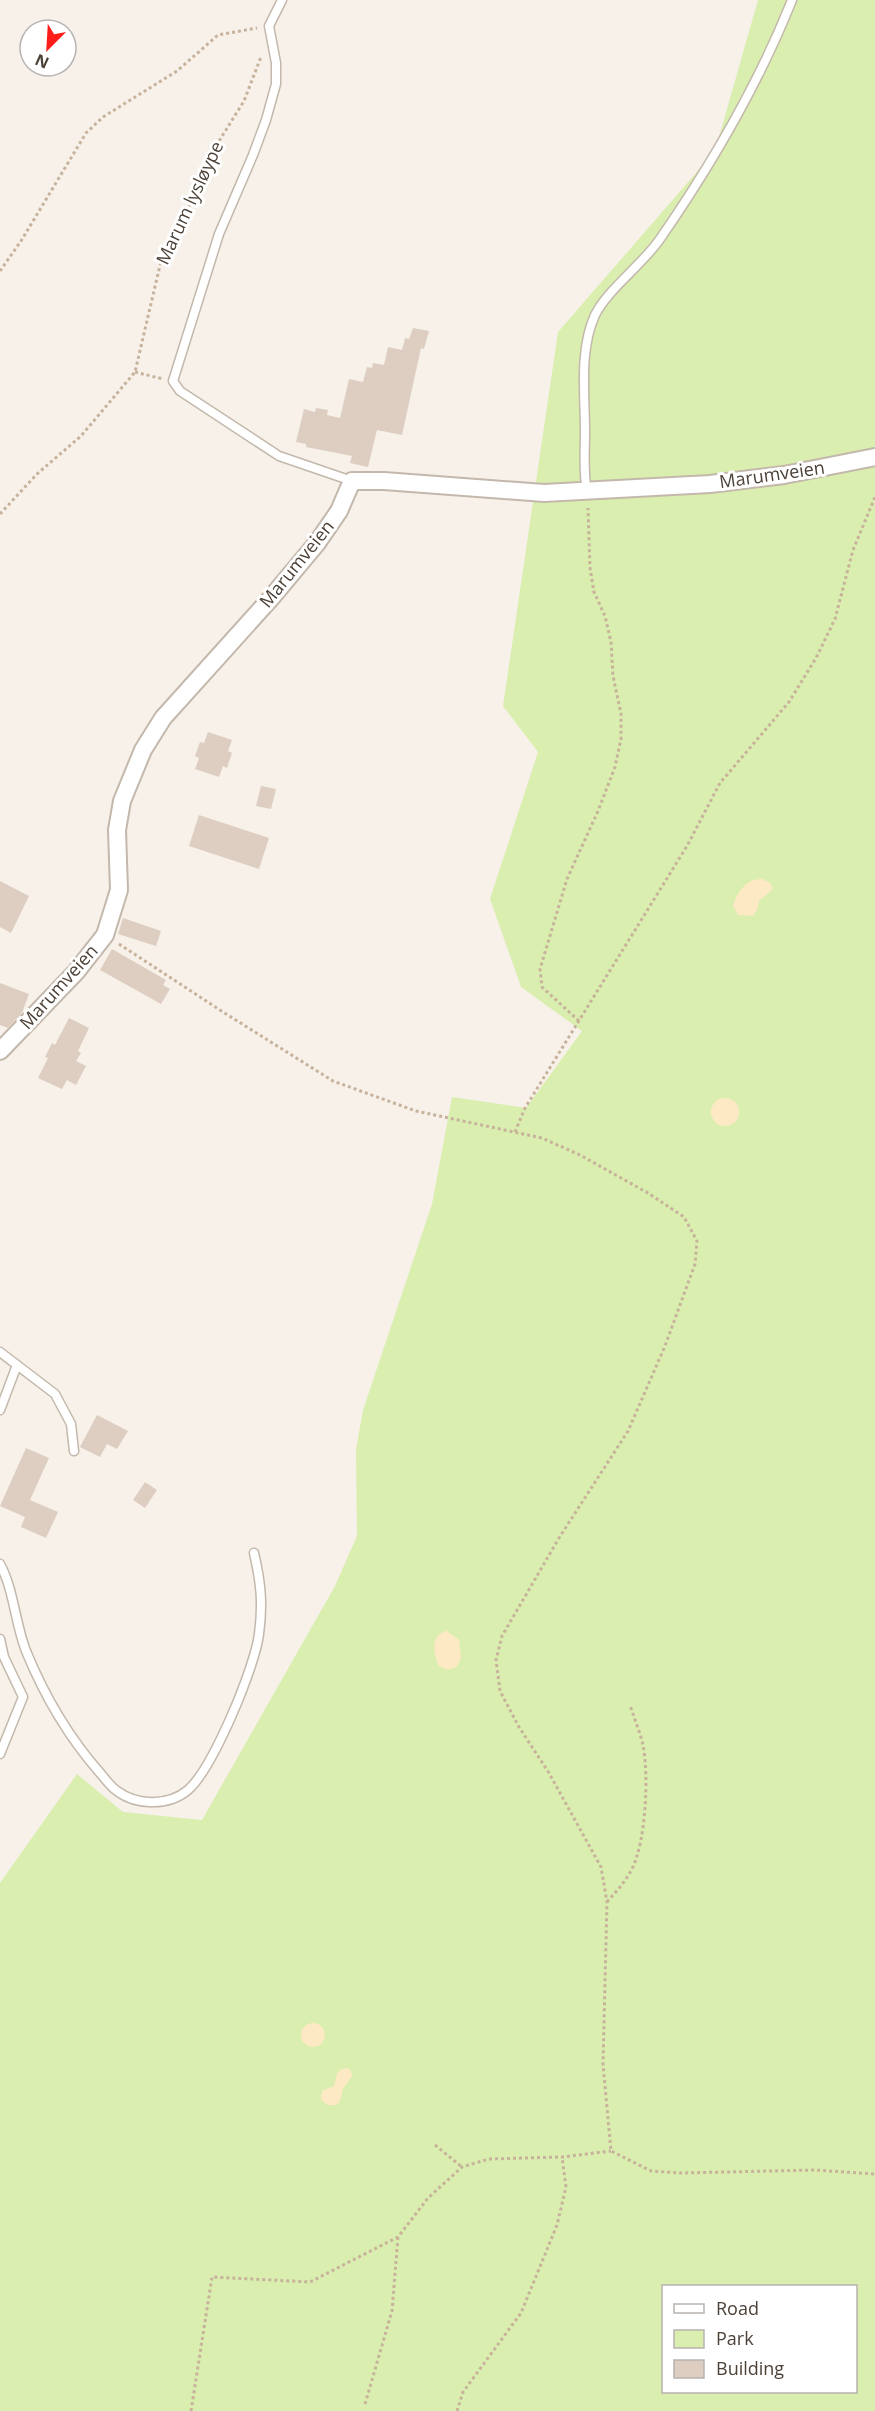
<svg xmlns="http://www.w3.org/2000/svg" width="875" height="2411" viewBox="0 0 875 2411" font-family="'Open Sans',sans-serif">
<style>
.green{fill:#daeeaf;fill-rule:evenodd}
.sand{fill:#fde9c4}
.building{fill:#ddcec1}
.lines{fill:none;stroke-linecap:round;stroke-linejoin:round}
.lane-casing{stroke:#c3b8ab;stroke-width:11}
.street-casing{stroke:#c3b8ab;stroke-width:20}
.path{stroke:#c7b29b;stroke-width:3;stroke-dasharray:3 3;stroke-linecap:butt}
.lane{stroke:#fff;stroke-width:8}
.street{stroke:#fff;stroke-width:16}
.labels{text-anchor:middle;stroke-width:6;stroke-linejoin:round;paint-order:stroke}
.street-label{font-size:18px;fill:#4c4137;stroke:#fff}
</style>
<rect width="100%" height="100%" fill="#f7f1ea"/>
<path class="green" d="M758,0H875V2411H0V1883L77,1774L123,1812L202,1820L335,1586L357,1536L356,1450L363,1410L432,1204L452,1097L526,1108L582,1031L521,987L490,899L538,752L503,706L558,332L715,151ZM664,2286H856V2392H664Z"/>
<path class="sand" d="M762,879L770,883L773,889L759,901L757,910L753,916L738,915L733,906C737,892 746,879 762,879Z
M711 1112a14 14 0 1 1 28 0a14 14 0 1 1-28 0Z
M447,1631L459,1640L461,1657L457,1667L448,1670L439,1666C433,1654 430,1634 447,1631Z
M301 2035a12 12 0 1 1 24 0a12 12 0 1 1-24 0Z
M346,2068L351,2070L352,2076L343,2089L340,2101L336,2105H327L321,2099L322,2091L334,2086C337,2077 335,2070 346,2068Z"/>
<path class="building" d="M413,328L429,331L424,349L421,348L402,435L377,430L368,467L350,463L352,456L306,447V444L296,442L304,409L315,412L316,408L328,410L327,415L340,418L349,379L363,382L367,367L372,368L373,363L384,365L388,347L402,350L405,338L409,339Z
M208,732L232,740L228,751L232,753L227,768L223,766L219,777L195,769L199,758L195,756L200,742L204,743Z
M261,786L276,789L271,809L256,806Z
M199,815L269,838L259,869L189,846Z
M0,881L29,896L11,933L0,927Z
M123,918L161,931L156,946L118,934Z
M112,949L166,980L163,985L170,989L161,1004L100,970Z
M0,983L29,994L22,1013L8,1028L0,1025Z
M69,1018L89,1028L78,1051L81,1053L76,1061L86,1066L76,1085L67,1080L62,1089L38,1078L48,1058L45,1057L52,1043L55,1045Z
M97,1415L128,1431L117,1449L107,1444L100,1457L80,1447Z
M26,1448L49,1458L30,1500L58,1512L46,1538L21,1527L25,1517L0,1506Z
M145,1482L157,1490L145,1508L133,1500Z"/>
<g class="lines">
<defs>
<path id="lane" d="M282,0L269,26L276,63V84L266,120L253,155L219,234L173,381L180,391L279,456L352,481
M587,491C583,473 585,451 585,432C585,394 579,350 595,315C608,289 643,264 660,239C712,164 758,85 792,0
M0,1352L55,1394L71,1424L74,1451
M0,1410L17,1365
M0,1564C14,1590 15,1623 26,1651C44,1695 70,1739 101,1774C106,1780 111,1787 117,1791C137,1806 169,1806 188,1790C213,1768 255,1667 259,1634C263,1604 261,1583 254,1553
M0,1639L4,1657L23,1697L0,1754"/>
<path id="street" d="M0,1051L76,972L105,935L119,890L117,830L122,801L143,750L163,718L271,598L317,543L339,511L352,481H384L544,493L710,484L784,475L875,457"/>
</defs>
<use href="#lane" class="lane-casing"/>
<use href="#street" class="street-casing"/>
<path class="path" d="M0,271L21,241L86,133L103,117L177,71L218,35L257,28
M135,372L163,379
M0,514L37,474L81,436L135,372L161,261L191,203L211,154L244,101L261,57
M119,944L223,1012L333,1081L416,1111L542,1138L580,1155L648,1193L684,1217L697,1241L695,1264L665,1346L628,1431L559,1538L502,1636L496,1660L500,1691L519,1727L549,1773L601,1867L607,1902L603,2064L611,2151L651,2171L681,2173L815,2170L875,2174
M579,1021L542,987L540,969L567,879L598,811L615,767L621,739V714L613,676L611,642L605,616L594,592L590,568L588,508
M515,1132L525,1108L687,846L720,783L789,702L816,658L835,619L853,550L875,497
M607,1902C616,1892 625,1882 632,1869C646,1841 649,1776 643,1745C640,1732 634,1718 630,1705
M435,2145L462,2167
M365,2404L392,2311L398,2237
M191,2411L212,2277L310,2282L398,2237L428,2198L462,2167L489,2159L562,2157L611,2151
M457,2411L463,2392L521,2313L557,2225L566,2187L562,2157"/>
<use href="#lane" class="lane"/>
<use href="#street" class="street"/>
</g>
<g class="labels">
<g class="street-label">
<text transform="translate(190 203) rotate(-65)" y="6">Marum lysløype</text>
<text transform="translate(772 475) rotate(-8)" y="6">Marumveien</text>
<text transform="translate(297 564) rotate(-51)" y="6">Marumveien</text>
<text transform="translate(59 987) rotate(-48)" y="6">Marumveien</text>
</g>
</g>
<rect x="662" y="2285" width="195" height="108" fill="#ffffff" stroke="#b7b3af" stroke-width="1.5"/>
<rect x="674" y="2304" width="30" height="9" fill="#ffffff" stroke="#b7b3af" stroke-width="1.5"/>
<text x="716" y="2315" font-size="18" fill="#4c4137">Road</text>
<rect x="674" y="2330" width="30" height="18" fill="#daeeaf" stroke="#b7b3af" stroke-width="1.5"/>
<text x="716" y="2345" font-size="18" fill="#4c4137">Park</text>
<rect x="674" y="2360" width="30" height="18" fill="#ddcec1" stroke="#b7b3af" stroke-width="1.5"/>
<text x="716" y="2375" font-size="18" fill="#4c4137">Building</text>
<g transform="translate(48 48) rotate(204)"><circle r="28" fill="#ffffff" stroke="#b7b3af" stroke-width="1.5"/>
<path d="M0-4.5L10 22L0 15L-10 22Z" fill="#ff1d19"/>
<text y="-9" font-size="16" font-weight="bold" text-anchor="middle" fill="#4c4137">N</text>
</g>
</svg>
